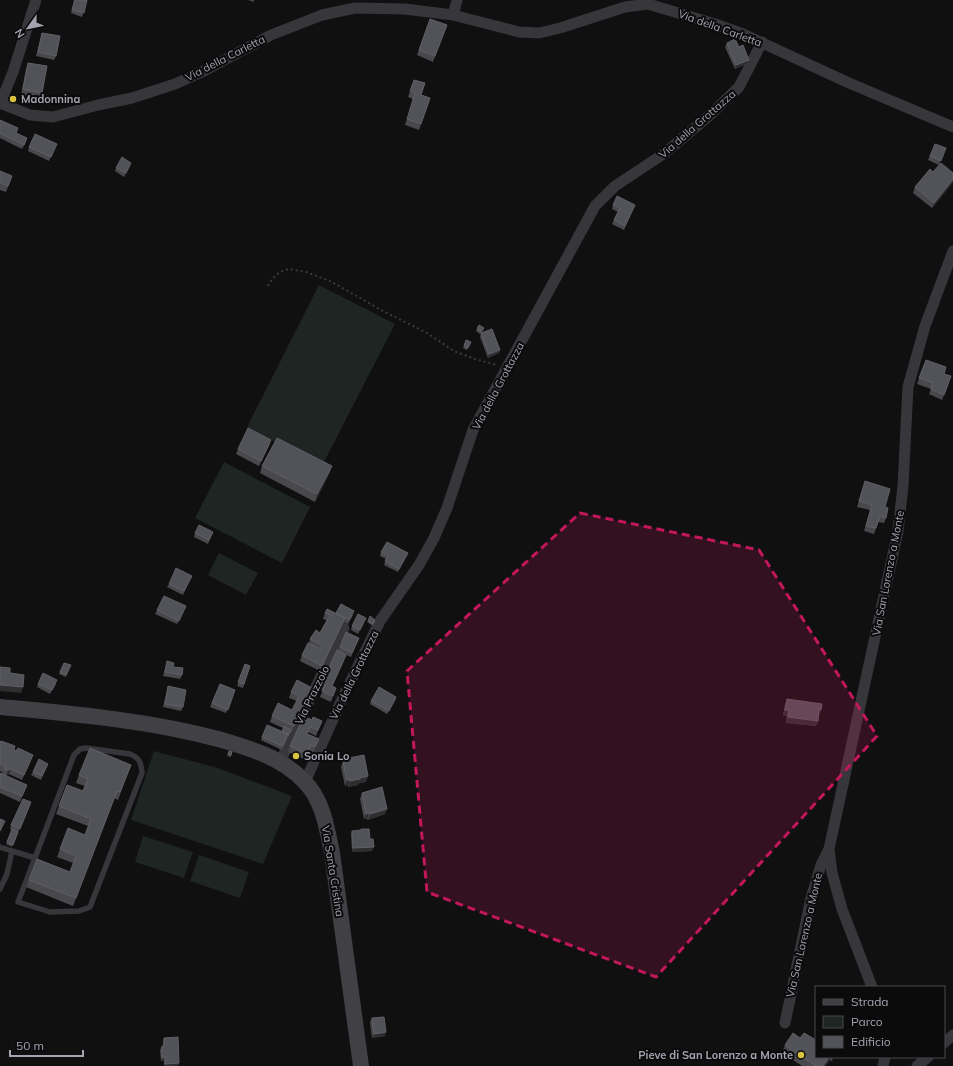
<svg xmlns="http://www.w3.org/2000/svg" width="953" height="1066" viewBox="0 0 953 1066" font-family="Mulish,sans-serif">
<style>
.park{fill:#1f2522}
.lines{fill:none;stroke-linecap:round;stroke-linejoin:round}
.path{stroke:#3a3a3f;stroke-width:2;stroke-dasharray:2 3;stroke-linecap:butt}
.lane{stroke:#37373b;stroke-width:5.5}
.street{stroke:#37373b;stroke-width:11}
.secondary{stroke:#404045;stroke-width:16}
.wall{fill:#49494d}
.shaded-wall{fill:#2e2e31}
.building{fill:#525358;stroke:#5f5f66}
.marked{fill:#c2185b;fill-opacity:0.2;stroke:#c2185b;stroke-width:3;stroke-dasharray:8 5;stroke-linejoin:round}
.poi-dot{fill:#d8c441;stroke:#0b0b0c;stroke-width:1.5}
.labels{text-anchor:middle;stroke-width:4;stroke-linejoin:round;paint-order:stroke}
.street-label{font-size:11px;fill:#a3a4b0;stroke:#0b0b0c}
.poi-label{font-size:11px;font-weight:bold;fill:#a3a4b0;stroke:#0b0b0c;text-anchor:start}
</style>
<rect width="100%" height="100%" fill="#101011"/>
<path class="park" d="M319,285L395,324L322,466L247,427Z
M224,462L310,507L282,563L195,518Z
M219,553L258,573L246,595L208,575Z
M154,751L218,768L292,796L263,864L131,820Z
M143,836L193,852L184,878L135,862Z
M199,855L249,872L240,898L190,881Z"/>
<g class="lines">
<path class="path" d="M268,286L273,278L280,272L288,269L306,272L330,281L383,311L427,333L454,351L475,359L497,365"/>
<path class="lane" d="M0,847L12,851L7,874L0,889
M12,851L35,858L74,755L80,749L86,748L130,754C140,758 141,763 142,773L90,907L79,911L50,912L18,902L35,858"/>
<path class="street" d="M453,15L457,0
M0,103L30,115L53,117L98,105L132,98L175,84L206,70L271,35L322,15L355,8L405,9L453,15L519,32L539,33L560,28L625,7L648,4L715,24L743,34L849,83L953,127
M0,104L13,72L36,0
M280,762L344,628
M305,782L342,699L380,621L419,565L434,538L447,508L473,430L595,206L615,186L665,153L710,115L739,87L762,42
M872,987L842,909L832,873L829,849L898,531L903,486L908,387L925,326L953,251
M785,1023L811,898L821,865L829,849
M944,1043L953,1035
M883,1066L885,1057
M917,1066L928,1057"/>
<path class="secondary" d="M0,707C73,714 147,720 218,739C249,748 281,757 304,781C323,800 327,828 332,853L361,1066"/>
</g>
<path class="wall" d="M74,0H87L82,17L71,13Z
M248,0H254V2Z
M430,19L447,25L433,62L417,55Z
M42,33L56,56L54,60L36,56Z
M727,43L739,47L749,60L748,63L735,69L725,47Z
M28,63L42,93L40,98L21,95L26,69Z
M414,80L421,95L430,98L419,130L405,125L413,99L408,97Z
M0,121L16,133L26,142L22,149L0,138Z
M57,144L49,161L28,151L29,147Z
M935,144L946,148L939,164L953,173V182L932,208L913,193L915,187L933,172L939,165L928,160Z
M130,166L124,177L115,171L116,168Z
M0,171L12,176L6,192L0,190Z
M613,205H635L624,230L612,224L618,212L612,209Z
M484,328L480,334L476,331L477,329Z
M481,333L499,353L488,358L480,337Z
M466,340L471,342L467,350L463,348Z
M926,360L944,374L951,376L942,400L929,394L931,389L917,384Z
M269,446L259,466L236,454L238,449Z
M262,466H332L329,474L315,502L260,473Z
M865,481L885,507L886,518L884,523L878,522L874,534L864,531L870,510L857,507Z
M213,532L208,544L194,537L195,533Z
M381,552L408,553L398,572L384,565L386,559L380,556Z
M190,579L183,595L167,587L169,584Z
M341,604L353,615L348,624L344,622L320,671L300,661L302,655L309,643L310,639L320,633L327,620L323,619L325,613L336,614Z
M186,606L177,624L155,614L157,610Z
M366,618L358,634L351,630L352,626Z
M375,620L373,626L367,622L368,621Z
M359,638L351,657L344,654V661L332,686L336,688L331,702L320,697L323,690L320,689L322,683L340,647Z
M167,661L182,675L180,679L163,676Z
M64,663L71,665L66,677L59,674Z
M245,664L250,666L243,688L237,686Z
M38,684H56L50,694L37,687Z
M220,684L235,690L226,713L210,707Z
M168,686L183,707L181,711L163,707Z
M291,692L310,693L292,732L291,731L287,738L282,750L261,740L262,737L282,732L283,728L270,722L272,716L292,710L297,701L289,698Z
M396,697L395,701L387,714L370,704L371,701Z
M787,699L819,716H818V721L816,726L786,723L787,716L783,715L785,705Z
M312,720L322,721L316,736L308,732L307,734L319,739L313,753L309,751L306,760L288,752L290,746Z
M0,742L14,750L31,760L22,780L9,774L6,776L25,790L20,802L0,793V773L3,775L2,772L0,771Z
M229,751L232,752L231,757L227,756Z
M344,759L366,782L359,783L358,785L348,787V785L345,786L341,767Z
M48,764L41,780L31,775L33,772Z
M131,765L118,800L114,798L73,906L26,887L37,859L70,872L73,863L57,857L68,828L85,835L88,826L56,814L67,785L83,791L85,786L76,783L79,775Z
M362,793L385,814L368,820L367,819H364L360,799Z
M31,802L12,847L6,844L12,830L10,829L11,825Z
M352,831L370,839L372,851L352,852L351,834Z
M372,1018L385,1036L372,1038L370,1022Z
M164,1038L178,1066H164V1061H161L160,1050L162,1046H163V1042Z
M785,1045L816,1057H833L832,1061L830,1060L825,1066H802L782,1053Z"/>
<path class="shaded-wall" d="M749,60L748,63L735,69L736,65Z
M953,179V182L932,208L934,203Z
M500,350L499,353L488,358L489,354Z
M271,440L269,446L259,466L261,461Z
M332,466L329,474L315,502L317,494Z
M345,618L343,624L320,671L322,666Z
M346,655L344,661L330,692L332,686Z
M0,685L23,687L21,693L0,691Z
M312,688L310,693L292,732L294,726Z
M396,697L395,701L387,714L389,711Z
M785,710H789L787,716L783,715Z
M819,710H821L819,716H817Z
M788,717L818,721L816,726L786,723Z
M11,769L9,774L6,776L8,770Z
M368,776L366,782L359,783L358,785L348,787L350,781L360,778Z
M347,780H350L348,785L345,786Z
M387,809L385,814L368,820L370,814Z
M369,813L367,819H364L366,814Z
M374,847L372,851L352,852L353,848Z
M386,1032L385,1036L372,1038L374,1034Z
M165,1057L164,1061H161L162,1058Z
M829,1057H831L830,1060L825,1066H823Z
M179,1063L178,1066H164L165,1064Z"/>
<path class="building" d="M75,0H87L84,13L72,10Z
M430,19L447,25L435,56L419,50Z
M42,33L60,36L56,56L38,52Z
M735,39L739,47L743,45L749,60L736,65L727,43Z
M28,63L47,66L42,93L23,89Z
M414,80L425,83L421,95L430,98L421,124L407,119L415,93L410,91Z
M0,120L18,128L16,133L27,138L24,145L0,133Z
M35,134L57,144L51,157L29,147Z
M935,144L946,148L941,161L930,156Z
M122,157L131,163L126,173L116,168Z
M941,163L953,173V179L934,203L915,187L930,169L933,172Z
M0,171L12,176L8,186L0,183Z
M617,196L635,205L625,226L614,220L620,208L613,205Z
M479,325L484,328L481,332L477,329Z
M492,329L500,350L489,354L481,333Z
M466,340L471,342L468,348L464,346Z
M926,360L946,367L944,374L951,376L944,395L931,389L933,383L919,378Z
M248,428L271,440L261,461L238,449Z
M277,438L332,466L317,494L262,466Z
M865,481L890,489L885,507L888,508L886,518L880,516L876,528L866,526L872,505L859,501Z
M199,525L213,532L209,540L195,533Z
M387,542L408,553L399,569L385,561L388,556L381,552Z
M176,568L192,576L184,591L169,584Z
M164,596L186,606L179,621L157,610Z
M341,604L354,611L349,620L336,613Z
M327,609L345,618L322,666L302,655L308,643L321,649L322,645L310,639L316,630L320,633L330,615L325,613Z
M358,614L366,618L360,630L352,626Z
M370,616L375,620L373,624L368,621Z
M346,632L359,638L352,653L340,647Z
M337,650L346,655L332,686L336,688L333,696L322,691L325,685L322,683Z
M167,661L174,663L173,667L183,668L182,675L165,672Z
M64,663L71,665L66,675L60,672Z
M245,664L250,666L244,684L238,682Z
M0,667L10,668V673L24,675L23,687L0,685Z
M43,673L57,680L52,690L38,684Z
M297,680L312,688L294,726L272,716L278,703L292,710L299,696L291,692Z
M220,684L235,690L228,710L212,703Z
M168,686L186,690L183,707L165,704Z
M379,687L396,697L389,711L371,701Z
M787,699L822,704L821,710H819L818,721L788,717L789,710H785Z
M304,716L312,720L313,717L322,721L318,730L310,727L307,734L319,739L315,747L311,745L308,754L290,746Z
M267,725L288,734L283,746L262,737Z
M284,726L291,730L288,736V734L282,732Z
M1,741L15,746L14,750L16,751L18,748L33,755L24,775L11,769L8,770H5V766L0,764V742Z
M90,748L131,765L120,792L117,791L76,898L29,880L37,859L70,872L76,856L60,849L68,828L85,835L91,819L59,806L67,785L83,791L88,779L79,775Z
M229,751L232,752L231,755L228,754Z
M364,755L368,776L360,778V779L350,781V780H347L343,762L345,761L344,759Z
M39,759L48,764L42,776L33,772Z
M0,773L27,785L22,796L0,787Z
M382,787L387,809L370,814L369,813L366,814L362,793Z
M23,799L31,802L20,829L11,825Z
M0,819L5,821L0,831Z
M12,829L18,832L13,845L7,842Z
M361,829H369L370,839H373L374,847L353,848L352,831L361,830Z
M384,1017L386,1032L374,1034L372,1018Z
M793,1033L800,1038L804,1033L816,1040V1057H829L823,1066H816L785,1045Z
M178,1037L179,1063L165,1064V1057L162,1058V1046H164V1038Z"/>
<path class="marked" d="M580,513L759,550L877,736L656,977L427,892L407,671Z"/>
<g class="poi-dot">
<circle cx="13" cy="99" r="4"/>
<circle cx="296" cy="756" r="4"/>
<circle cx="801" cy="1055" r="4"/>
</g>
<g class="labels">
<g class="street-label">
<text transform="translate(720 28) rotate(20)" y="4">Via della Carletta</text>
<text transform="translate(225 58) rotate(-27)" y="4">Via della Carletta</text>
<text transform="translate(697 124) rotate(-41)" y="4">Via della Grottazza</text>
<text transform="translate(498 386) rotate(-62)" y="4">Via della Grottazza</text>
<text transform="translate(888 573) rotate(-79)" y="4">Via San Lorenzo a Monte</text>
<text transform="translate(354 675) rotate(-64)" y="4">Via della Grottazza</text>
<text transform="translate(312 695) rotate(-64)" y="4">Via Prazzolo</text>
<text transform="translate(333 871) rotate(81)" y="4">Via Santa Cristina</text>
<text transform="translate(804 935) rotate(-77)" y="4">Via San Lorenzo a Monte</text>
</g>
<g class="poi-label">
<text x="21" y="103">Madonnina</text>
<text x="304" y="760">Sonia Lo</text>
<text x="793" y="1059" text-anchor="end">Pieve di San Lorenzo a Monte</text>
</g>
</g>
<rect x="815" y="986" width="130" height="72" fill="#0b0b0c" stroke="#48484e"/>
<rect x="823" y="999" width="20" height="6" fill="#404045" stroke="#48484e"/>
<text x="851" y="1006" font-size="12" fill="#a3a4b0">Strada</text>
<rect x="823" y="1016" width="20" height="12" fill="#1f2522" stroke="#48484e"/>
<text x="851" y="1026" font-size="12" fill="#a3a4b0">Parco</text>
<rect x="823" y="1036" width="20" height="12" fill="#525358" stroke="#48484e"/>
<text x="851" y="1046" font-size="12" fill="#a3a4b0">Edificio</text>
<g transform="translate(28 28) rotate(237)" stroke="#0b0b0c" stroke-width="3" paint-order="stroke">
<path d="M0-3L7 15L0 10L-7 15Z" fill="#a3a4b0"/>
<text y="-6" font-size="11" font-weight="bold" text-anchor="middle" fill="#a3a4b0">N</text>
</g>
<path d="M10 1050v6h73v-6" fill="none" stroke="#a3a4b0" stroke-width="2"/>
<text x="16" y="1050" font-size="12" fill="#a3a4b0" stroke="#0b0b0c" stroke-width="3" paint-order="stroke">50 m</text>
</svg>
